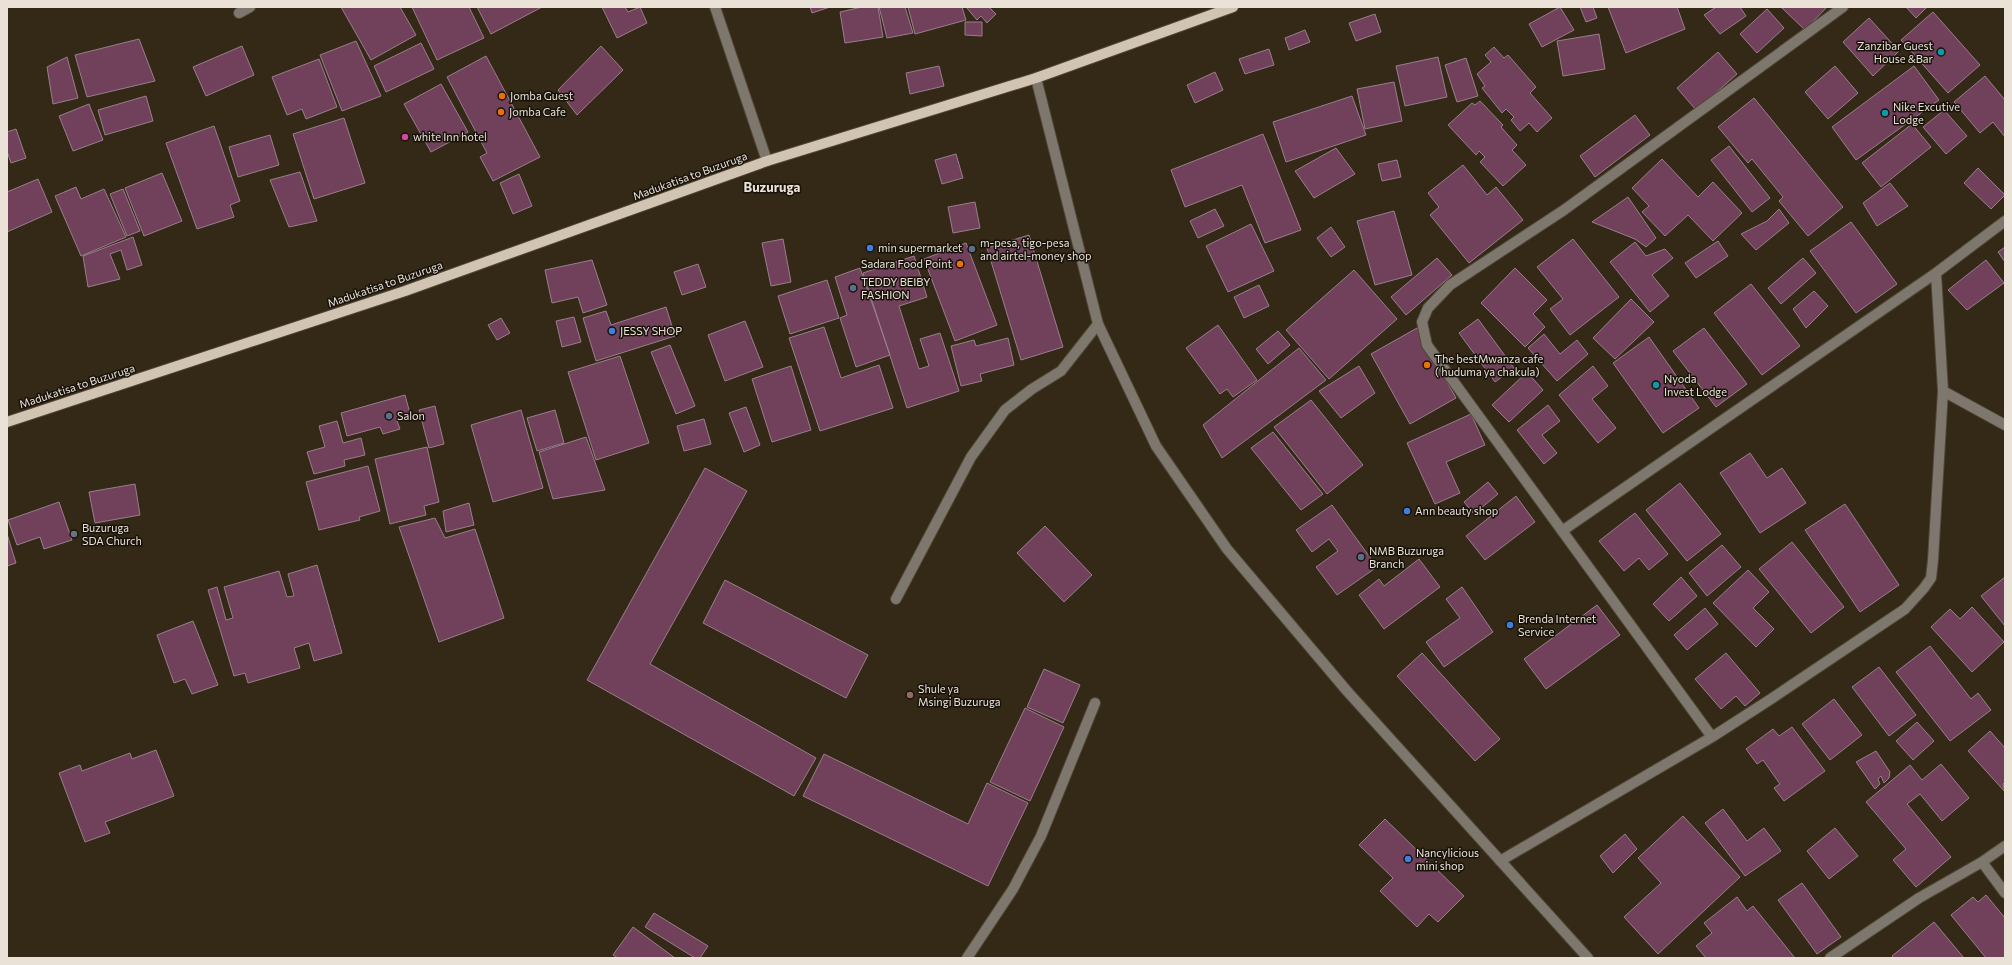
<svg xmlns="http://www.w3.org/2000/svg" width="2012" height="965" viewBox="0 0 2012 965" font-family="Commissioner,sans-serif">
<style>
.building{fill:#71415c;stroke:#977f8b}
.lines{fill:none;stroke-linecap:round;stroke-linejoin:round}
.minor-casing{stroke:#514635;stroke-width:12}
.major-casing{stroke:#514635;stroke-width:12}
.minor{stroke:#7d776e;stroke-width:10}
.major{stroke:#d2c4b2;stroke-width:10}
.culture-dot{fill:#0f9aa8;stroke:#17120a;stroke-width:1.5}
.food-dot{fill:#e8710a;stroke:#17120a;stroke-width:1.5}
.hotel-dot{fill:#d1479c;stroke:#17120a;stroke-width:1.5}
.shop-dot{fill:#3f7fe0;stroke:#17120a;stroke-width:1.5}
.service-dot{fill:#5c6f8a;stroke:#17120a;stroke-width:1.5}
.worship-dot{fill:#6b7280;stroke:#17120a;stroke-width:1.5}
.education-dot{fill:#8d6e63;stroke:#17120a;stroke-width:1.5}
.labels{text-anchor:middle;stroke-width:3;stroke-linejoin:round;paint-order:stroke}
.poi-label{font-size:11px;fill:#eae2d7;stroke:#17120a;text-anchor:start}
.street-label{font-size:11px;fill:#eae2d7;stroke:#17120a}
.quarter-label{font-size:13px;font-weight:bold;fill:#eae2d7;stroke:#17120a}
</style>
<rect width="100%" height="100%" fill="#342816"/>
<path class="building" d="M341,7H400L416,35L371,60Z
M412,7H469L484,38L437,60Z
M477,7H542L491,34Z
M602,7H625L628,12L640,7L647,23L617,38Z
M810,7H830L812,13Z
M862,7H878L883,37L845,43L840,12Z
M879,7H905L913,33L887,38Z
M908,7H962L966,20L915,34Z
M966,7H991L990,8L996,14L987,23L981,16L977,20Z
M1560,7L1574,30L1542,47L1529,24Z
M1580,7H1593L1597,18L1586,22Z
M1608,7H1677L1685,29L1626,53Z
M1716,7H1740L1746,16L1720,34L1704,15Z
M1781,7H1827L1805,30Z
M1906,7H1927L1916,18Z
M1767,9L1784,28L1757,53L1740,34Z
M1933,12L1980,65L1948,93L1901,40Z
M1375,14L1381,32L1356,41L1349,23Z
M1869,18L1899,51L1873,76L1843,42Z
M965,22H982V36L965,35Z
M1305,30L1310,42L1289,50L1285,38Z
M1599,34L1605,69L1563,76L1557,41Z
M139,39L155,81L87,97L75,55Z
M356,41L381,96L342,111L320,55Z
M421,43L434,69L386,92L374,66Z
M242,46L254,75L206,96L193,67Z
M601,46L623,70L577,115L558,90Z
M1494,47L1504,58L1508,55L1536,87L1530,93L1552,118L1537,132L1529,123L1520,131L1511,120L1514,117L1506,109L1502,113L1482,88L1485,86L1477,74L1491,62L1485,55Z
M1269,49L1274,65L1245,74L1239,59Z
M1718,52L1737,74L1696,110L1677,88Z
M486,56L540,157L493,181L480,157L487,153L447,77Z
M67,57L78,98L53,104L47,67Z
M1438,57L1447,97L1405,106L1396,66Z
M1466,58L1478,96L1457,102L1445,65Z
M319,59L337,107L306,119L302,109L287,115L272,77Z
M939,66L944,86L910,94L906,73Z
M1835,66L1858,93L1828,119L1805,92Z
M1914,66L1939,100L1856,160L1832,127Z
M1215,72L1223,90L1195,103L1187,85Z
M1985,76L2005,100V137L1993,122L1980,133L1954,102Z
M1394,82L1402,121L1365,129L1357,89Z
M441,84L468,132L431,152L404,104Z
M146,96L153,121L105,135L98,110Z
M1352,96L1366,135L1286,162L1273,122Z
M1754,98L1843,207L1808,236L1779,201L1783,197L1752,159L1748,163L1718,127Z
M1480,101L1503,125L1501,127L1517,145L1512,150L1526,165L1503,186L1480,162L1485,157L1479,151L1476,155L1448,125L1472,103L1475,105Z
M89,104L103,140L73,151L59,116Z
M1944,110L1967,136L1946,154L1923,127Z
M1635,115L1650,135L1595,177L1580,156Z
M344,118L365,183L314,199L293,134Z
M1912,124L1931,147L1881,187L1862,163Z
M214,126L240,201L230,205L234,217L197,229L166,143Z
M16,129L26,158L11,163L7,151V132Z
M1263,134L1301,230L1265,243L1242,185L1185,207L1171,170Z
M270,135L279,165L238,177L229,147Z
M1729,146L1770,198L1752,212L1711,160Z
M1336,148L1355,174L1314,198L1295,171Z
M956,154L963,178L942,184L935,160Z
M1662,159L1698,197L1713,182L1742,213L1713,241L1688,215L1665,236L1642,212L1649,206L1632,188Z
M1397,160L1401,177L1382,181L1378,164Z
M1463,165L1487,195L1496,187L1523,220L1469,263L1430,215L1439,207L1428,193Z
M1978,168L2005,195L1991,209L1964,183Z
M300,172L317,221L289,227L270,180Z
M162,173L182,221L144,236L125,188Z
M519,174L532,206L513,214L500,183Z
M38,179L52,212L7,232V192Z
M1890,183L1908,206L1877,226L1863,203Z
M76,187L81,199L104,189L126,237L81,256L55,196Z
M123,189L140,231L127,236L110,194Z
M1628,197L1656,238L1646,247L1635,239L1592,222Z
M975,202L980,228L953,233L948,207Z
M1215,209L1224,226L1198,238L1190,221Z
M1779,209L1789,223L1756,250L1741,234L1767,221Z
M1394,211L1412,275L1375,285L1357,221Z
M1851,222L1897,284L1856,313L1810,251Z
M1251,224L1274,271L1228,292L1206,246Z
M1331,227L1345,247L1331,257L1317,238Z
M1029,235L1063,347L1021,360L987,248Z
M133,237L142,265L127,270L121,250L110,254L120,279L88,287L83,256Z
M783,239L791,282L771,286L762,243Z
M1573,239L1619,297L1570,335L1550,309L1563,299L1537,267Z
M1718,241L1728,256L1696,278L1685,263Z
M1635,242L1646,256L1665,249L1673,258L1652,275L1669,296L1650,312L1610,262Z
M966,243L997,325L955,341L924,259Z
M2005,247V262L1998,252Z
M914,256L927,297L899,306L919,369L929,366L920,339L940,333L959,391L907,408L863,273Z
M1437,258L1452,275L1406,315L1391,297Z
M1803,258L1816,273L1781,304L1768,288Z
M592,260L607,305L583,313L578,297L552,303L545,270Z
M1986,260L2004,283L1967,310L1948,290Z
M698,264L706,287L682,295L674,272Z
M860,268L890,355L856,367L840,318L847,315L835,277Z
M1515,268L1547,300L1533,314L1545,327L1525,347L1481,303Z
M1354,270L1397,319L1329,379L1286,330Z
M827,280L839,318L790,334L778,296Z
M1751,284L1800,346L1762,375L1714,313Z
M1259,285L1269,306L1244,318L1234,297Z
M1814,291L1828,306L1806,328L1793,309Z
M1631,299L1654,322L1615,359L1593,338Z
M666,307L675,336L596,361L583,318L606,311L611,325Z
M574,317L581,342L562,347L556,321Z
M501,318L510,333L497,340L488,325Z
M1478,319L1514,368L1495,382L1459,333Z
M745,321L763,367L725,381L708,335Z
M1218,325L1257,380L1233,397L1227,389L1220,394L1186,348Z
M824,327L841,378L879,365L893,408L820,431L789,338Z
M1417,328L1456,398L1410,424L1371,354Z
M1704,328L1747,384L1716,407L1673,351Z
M1278,331L1290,345L1268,364L1256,349Z
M1544,334L1560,354L1577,340L1588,354L1557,381L1528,348Z
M1649,337L1699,408L1663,433L1613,363Z
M1008,338L1014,365L980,374L982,381L961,386L951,346L974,340L976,346Z
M670,345L695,406L676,414L651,352Z
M1299,348L1326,380L1222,458L1203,425Z
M620,356L649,443L596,460L568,372Z
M791,366L811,430L772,442L752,379Z
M1359,366L1375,393L1341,418L1319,391Z
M1593,366L1608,386L1592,399L1616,428L1598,443L1559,395Z
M1527,372L1543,390L1509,422L1492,405Z
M405,395L411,417L397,421L400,429L383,434L380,427L347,436L341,413Z
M1311,400L1363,465L1327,494L1274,427Z
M1548,405L1560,421L1542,435L1557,453L1544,464L1517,430Z
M435,406L444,444L429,448L419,410Z
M746,407L760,445L744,452L729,413Z
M521,410L543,488L493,502L471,425Z
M555,410L564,443L537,451L527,418Z
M1471,414L1485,445L1446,462L1460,493L1435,504L1407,443Z
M704,419L711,444L684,451L677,426Z
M337,421L343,443L361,438L365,455L344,460L345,466L314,474L307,452L325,447L319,426Z
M1273,432L1323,494L1301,510L1251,448Z
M586,437L605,490L553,499L539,452Z
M427,447L439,502L424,506L426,515L390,524L375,459Z
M1750,453L1767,478L1782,468L1806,503L1760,533L1720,473Z
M368,466L380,511L359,517L360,520L319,530L306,482Z
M705,468L747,491L650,664L816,758L794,796L587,680Z
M1488,482L1498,494L1474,514L1464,502Z
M1680,483L1721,534L1687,561L1646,510Z
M135,484L140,515L95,523L89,492Z
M1516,496L1535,522L1485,560L1466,536Z
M59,502L72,540L44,549L40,537L17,545L8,520Z
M469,503L474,525L446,532L443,511Z
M1845,504L1899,585L1860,612L1805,530Z
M1332,505L1377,567L1337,595L1316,567L1338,551L1329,539L1312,552L1296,530Z
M1635,513L1668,554L1649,570L1639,558L1624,571L1599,541Z
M435,518L445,538L475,529L504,618L439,642L399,527Z
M1045,526L1092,575L1064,602L1017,553Z
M7,534L16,563L7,566Z
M1792,542L1844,607L1811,633L1759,569Z
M1722,545L1741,567L1707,596L1689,573Z
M1419,559L1440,587L1384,629L1359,595L1379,579L1384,586Z
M317,565L342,653L314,661L309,643L294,648L300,668L248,683L245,673L234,676L208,590L217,587L226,620L233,618L224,587L279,571L287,597L294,596L288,574Z
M1748,570L1769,592L1753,608L1774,629L1756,647L1713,603Z
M1681,577L1697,596L1669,621L1653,604Z
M2005,577V626L1981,596Z
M725,580L868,655L846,698L703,623Z
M1462,587L1493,632L1444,667L1426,642L1460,618L1446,599Z
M1597,605L1620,635L1546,689L1524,659Z
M1972,607L2004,642L1972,672L1931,627L1950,609L1960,619Z
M1705,608L1718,624L1687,650L1674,635Z
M193,621L218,685L192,694L185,679L174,683L157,635Z
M1930,646L1971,699L1978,693L1991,710L1950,741L1896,672Z
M1422,653L1500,739L1475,761L1397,676Z
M1726,653L1760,693L1745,706L1736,696L1721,709L1695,679Z
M1879,667L1916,715L1889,736L1852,687Z
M1044,669L1080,685L1063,723L1027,707Z
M1834,699L1862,735L1830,760L1802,724Z
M1025,708L1064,727L1030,801L990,782Z
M1917,722L1934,741L1913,760L1896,741Z
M1792,727L1825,771L1784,801L1774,788L1780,784L1763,760L1757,764L1746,749L1773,729L1779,736Z
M1990,731L2005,748V782L2003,784L2005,792L1968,751Z
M156,750L174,796L105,822L110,833L85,842L59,773L80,765L82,771L130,753L132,759Z
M1876,751L1890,772L1889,778L1884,783L1881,776L1878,779L1880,784L1875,789L1856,762Z
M824,754L968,824L987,783L1028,803L988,886L803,796Z
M1941,764L1969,798L1942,821L1920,794L1907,804L1951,857L1916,887L1893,860L1906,849L1866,802L1910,765L1922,780Z
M1723,809L1747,841L1764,828L1781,851L1745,876L1705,823Z
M1683,816L1740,877L1658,954L1624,917L1661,883L1638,858Z
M1385,819L1464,896L1438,922L1429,914L1417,927L1380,891L1393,878L1359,845Z
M1835,828L1858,856L1829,879L1807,851Z
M1625,834L1637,849L1613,873L1600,856Z
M1802,883L1841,937L1817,954L1778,900Z
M1986,895L2005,918V958H1986L1951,915L1973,897L1978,902Z
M1737,897L1747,911L1753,906L1795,958H1706L1696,946L1712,933L1704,923Z
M654,913L708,946L700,958H695L645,927Z
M1934,922L1964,958H1894L1892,956Z
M633,927L675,958H618L613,955Z"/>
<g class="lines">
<defs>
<path id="minor" d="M715,7L767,161
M239,13L250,7
M1036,78L1098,324L1156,446L1227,549L1347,691L1588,958
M1943,391L2005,425
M1562,531L1936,273L2005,221
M896,599L971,457L1005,410L1032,389L1061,371L1098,324
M1712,737L1427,345L1422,322L1428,308L1450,285L1564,210L1843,7
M1500,861L1712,737L1771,699L1905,609L1924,588L1931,578L1933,560L1943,391L1936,273
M1982,862L2005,893
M967,958L1013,889L1041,836L1095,703
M1830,958L1919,898L1982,862L2005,846"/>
<path id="major" d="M7,422L405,291L767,161L1036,78L1233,7"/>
</defs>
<use href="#minor" class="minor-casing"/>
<use href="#major" class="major-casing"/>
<use href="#minor" class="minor"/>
<use href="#major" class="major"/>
</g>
<g class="culture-dot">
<circle cx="1941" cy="52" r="4"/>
<circle cx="1885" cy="113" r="4"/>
<circle cx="1656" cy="385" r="4"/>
</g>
<g class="food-dot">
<circle cx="502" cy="96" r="4"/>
<circle cx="501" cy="112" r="4"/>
<circle cx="960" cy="264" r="4"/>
<circle cx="1427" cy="365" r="4"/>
</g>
<circle class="hotel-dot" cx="405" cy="137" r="4"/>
<g class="shop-dot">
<circle cx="870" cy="248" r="4"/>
<circle cx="612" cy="331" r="4"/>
<circle cx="1407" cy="511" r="4"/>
<circle cx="1510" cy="625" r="4"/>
<circle cx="1408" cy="859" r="4"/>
</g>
<g class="service-dot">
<circle cx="972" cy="249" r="4"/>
<circle cx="853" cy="288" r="4"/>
<circle cx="389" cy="416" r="4"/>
<circle cx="1361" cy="557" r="4"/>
</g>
<circle class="worship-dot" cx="74" cy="534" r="4"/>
<circle class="education-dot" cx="910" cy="695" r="4"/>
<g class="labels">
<g class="poi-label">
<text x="1933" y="50" text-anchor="end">Zanzibar Guest<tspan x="1933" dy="13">House &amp;Bar</tspan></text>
<text x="510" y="100">Jomba Guest</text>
<text x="1893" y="111">Nike Excutive<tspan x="1893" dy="13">Lodge</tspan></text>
<text x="509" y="116">Jomba Cafe</text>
<text x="413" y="141">white Inn hotel</text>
<text x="980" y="247">m-pesa, tigo-pesa<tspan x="980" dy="13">and airtel-money shop</tspan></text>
<text x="878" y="252">min supermarket</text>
<text x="952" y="268" text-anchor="end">Sadara Food Point</text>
<text x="861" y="286">TEDDY BEIBY<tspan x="861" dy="13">FASHION</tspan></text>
<text x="620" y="335">JESSY SHOP</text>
<text x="1435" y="363">The bestMwanza cafe<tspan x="1435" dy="13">( huduma ya chakula)</tspan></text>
<text x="1664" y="383">Nyoda<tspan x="1664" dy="13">Invest Lodge</tspan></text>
<text x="397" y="420">Salon</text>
<text x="1415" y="515">Ann beauty shop</text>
<text x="82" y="532">Buzuruga<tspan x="82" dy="13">SDA Church</tspan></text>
<text x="1369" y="555">NMB Buzuruga<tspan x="1369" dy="13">Branch</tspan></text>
<text x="1518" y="623">Brenda Internet<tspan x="1518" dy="13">Service</tspan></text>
<text x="918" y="693">Shule ya<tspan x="918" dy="13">Msingi Buzuruga</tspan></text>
<text x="1416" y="857">Nancylicious<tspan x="1416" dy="13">mini shop</tspan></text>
</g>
<g class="street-label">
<text transform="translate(690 176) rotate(-20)" y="4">Madukatisa to Buzuruga</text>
<text transform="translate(385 284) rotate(-19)" y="4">Madukatisa to Buzuruga</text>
<text transform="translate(77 386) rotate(-18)" y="4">Madukatisa to Buzuruga</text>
</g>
<g class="quarter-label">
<text x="772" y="192">Buzuruga</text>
</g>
</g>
<rect width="2012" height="965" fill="none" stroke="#eae2d7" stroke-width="16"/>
</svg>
